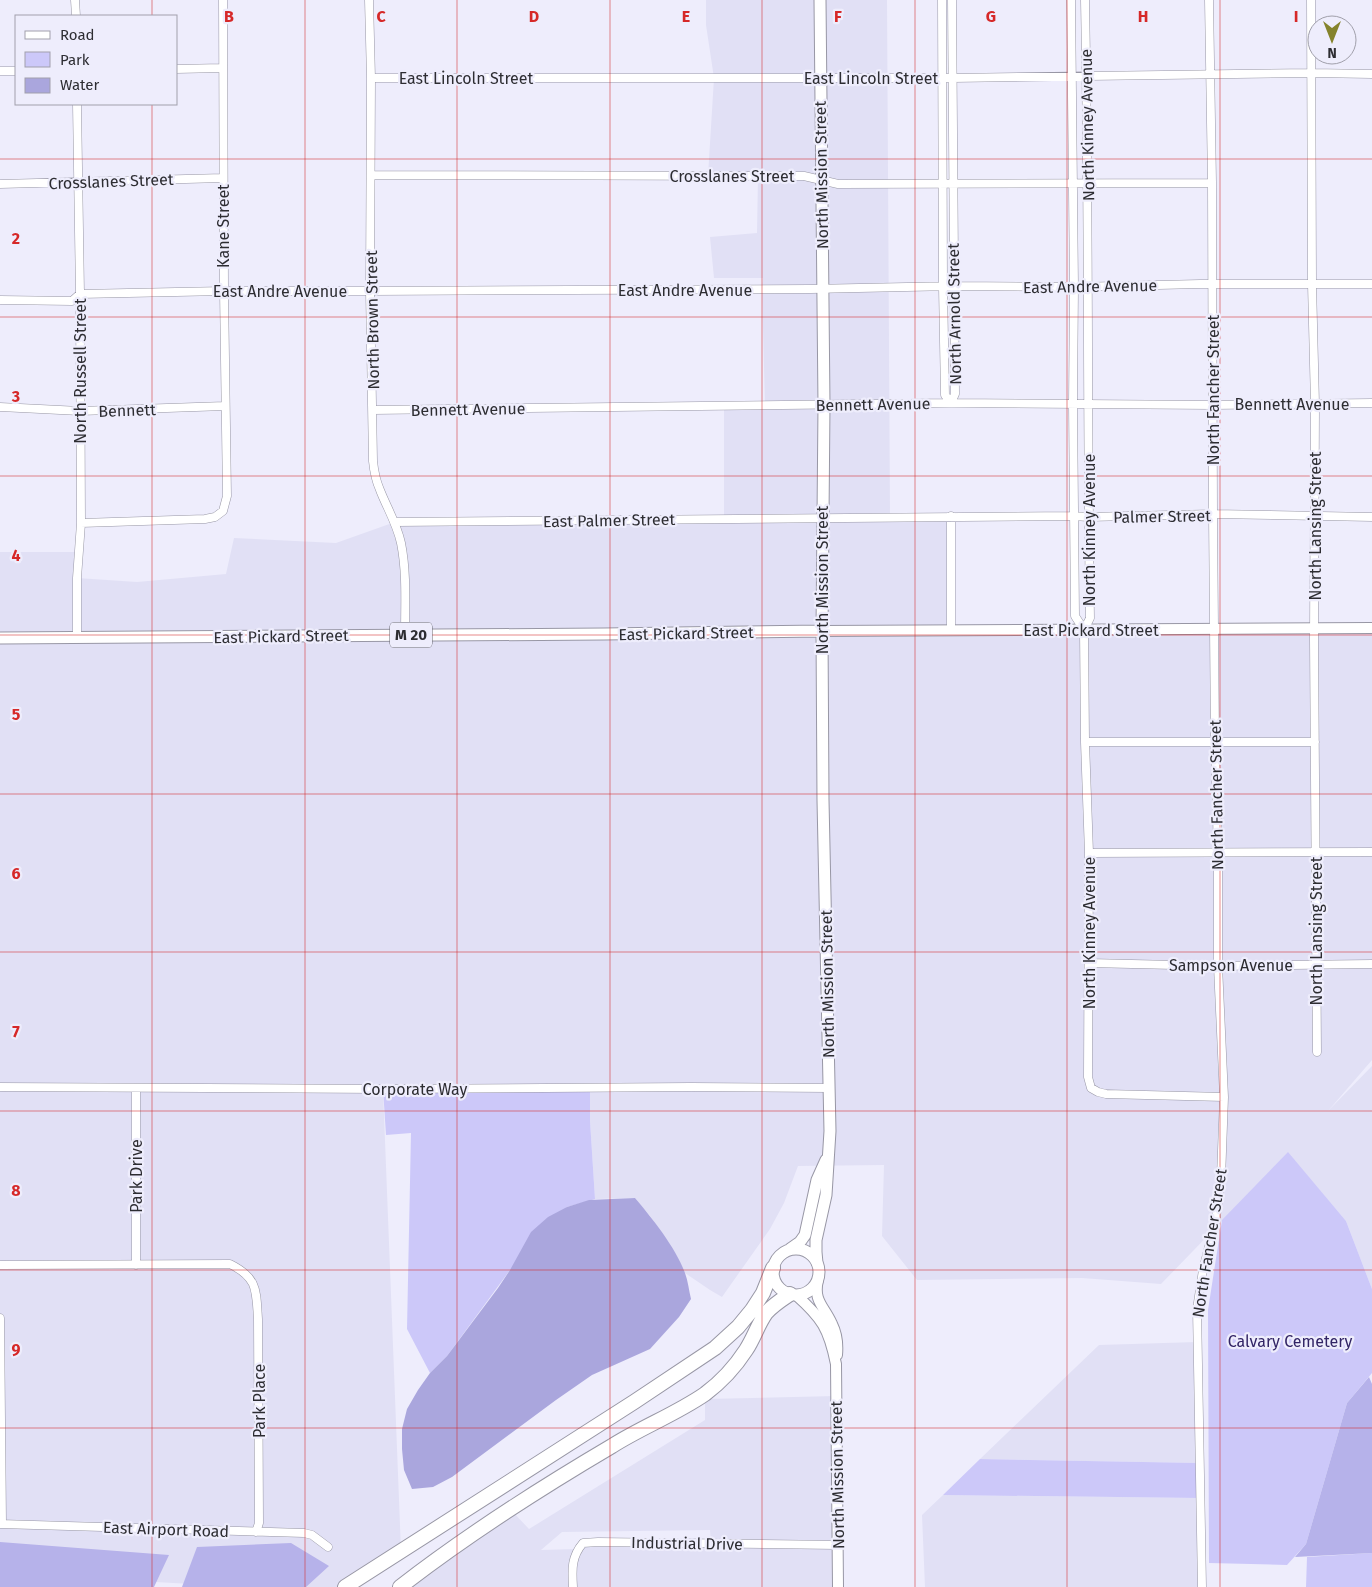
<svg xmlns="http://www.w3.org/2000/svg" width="1372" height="1587" viewBox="0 0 1372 1587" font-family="'Fira Sans',sans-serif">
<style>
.built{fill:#e1e0f5;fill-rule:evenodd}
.green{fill:#ccc8f9}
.forest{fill:#b6b2ea}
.water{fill:#aaa6dd}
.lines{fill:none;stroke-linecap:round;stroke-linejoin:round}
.minor-casing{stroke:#9897a5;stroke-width:9}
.secondary-casing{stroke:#9897a5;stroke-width:12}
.primary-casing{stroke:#9897a5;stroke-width:13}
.motorway-casing{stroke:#9897a5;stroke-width:16}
.minor{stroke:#fff;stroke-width:8}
.secondary{stroke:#fff;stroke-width:10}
.primary{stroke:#fff;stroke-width:11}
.motorway{stroke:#fff;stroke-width:14}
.grid{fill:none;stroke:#d62828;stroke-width:1;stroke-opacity:0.55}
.labels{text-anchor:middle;stroke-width:4.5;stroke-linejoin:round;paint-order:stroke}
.shield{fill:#eeedfc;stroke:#67676f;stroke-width:1}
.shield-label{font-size:15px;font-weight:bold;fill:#2d2d32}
.street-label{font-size:16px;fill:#2d2d32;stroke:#eeedfc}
.park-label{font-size:16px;fill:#322566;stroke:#eeedfc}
.grid-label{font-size:16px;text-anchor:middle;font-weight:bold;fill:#d62828;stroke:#eeedfc;stroke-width:4.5;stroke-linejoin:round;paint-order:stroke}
</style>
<rect width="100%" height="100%" fill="#eeedfc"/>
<path class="built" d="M706,0H887L890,517L951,516V630L1372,628V1060L1328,1111L1372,1066V1289L1346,1221L1288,1153L1161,1284L1082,1278L917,1280L882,1236L884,1165L798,1166L784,1203L770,1229L722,1297L710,1290L685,1273L675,1253L650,1216L635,1198L595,1199L590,1121V1087L383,1089L401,1551L345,1587H248L155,1582L0,1586V552H80L77,578L137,582L226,574L234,538L336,543L395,522L724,519V406H765L762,289L763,278H714L710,237L757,233L758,176H708L714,78L706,25Z
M1197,1342L1199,1463L980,1459L1099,1345Z
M836,1396L838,1587H404L510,1509L529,1529L705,1420V1399ZM710,1530L711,1543L598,1542L577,1549L541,1550L562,1532Z
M943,1495L1199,1498L1201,1587H925L922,1515Z"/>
<path class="green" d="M590,1087V1121L595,1199L567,1207L510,1270L447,1356L430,1373L407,1329L411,1133L386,1135L383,1089Z
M1288,1152L1346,1221L1372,1289V1373L1347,1403L1306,1544L1287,1565L1209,1563L1208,1310L1222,1220Z
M980,1459L1199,1463V1498L943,1495Z
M1372,1553V1587H1306L1307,1557Z"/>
<path class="forest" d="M1369,1377L1372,1384V1553L1295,1557L1306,1544L1347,1403Z
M0,1542L169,1555L154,1587H0Z
M291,1543L329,1566L306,1587H182L197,1547Z"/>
<path class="water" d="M635,1198C652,1218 676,1248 685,1273C688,1281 689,1291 691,1299L679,1317L650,1349L592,1375L556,1400L452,1477L433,1487L412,1489L404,1470L402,1449V1429L407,1409L418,1390L430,1373L447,1356L498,1288L510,1270L531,1232L548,1217L567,1207L589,1200Z"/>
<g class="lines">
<defs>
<path id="minor" d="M75,0L76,16
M369,0L371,78L370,291L373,461C374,471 376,481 380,490C387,508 397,524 401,543C407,573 405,605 405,635
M942,0L943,287L945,395L951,403L955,394L952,0
M1071,0L1074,287L1073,404L1075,616L1084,630
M1085,0C1089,206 1087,412 1090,618L1084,630L1085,742L1089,853L1088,1077L1091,1088L1098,1092L1106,1094L1224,1097
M1311,0L1312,284L1315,404L1314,640L1317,1052
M176,69L222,68
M0,71H16
M371,78H953L1312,73L1372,74
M371,175L804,176L838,184L1212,183
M0,184L223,178
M0,300L72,301L80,294L224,291H370L811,289L954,286L1074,287L1200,284H1372
M0,407L80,411L225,406
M373,410L951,403L1213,405L1372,403
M395,522L1074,516L1088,517L1213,514L1372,517
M81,523L205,519L215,517L223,511L227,496L224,291L223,0
M951,630V516
M77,638V578L81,523L80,294L77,104
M1085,742H1315
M1089,853L1372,852
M1089,963L1218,966L1372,964
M0,1087L383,1089L691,1087L829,1088
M0,1265L230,1264C258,1278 256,1290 258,1319L259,1523L256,1532
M136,1265V1088
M0,1318L2,1524
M0,1524L304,1533L312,1535L328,1547
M573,1587C572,1570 571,1557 583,1543L598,1542L838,1545
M1202,1587L1197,1309L1203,1270L1216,1218L1221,1178L1224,1097L1218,966V853L1215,741L1213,514L1212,183L1209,0"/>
<path id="secondary" d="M822,631L1372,628
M818,1280C813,1301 824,1306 832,1324C837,1334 838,1344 837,1355
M796,1295C822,1318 829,1329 836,1364L838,1587"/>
<path id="primary" d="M0,638L604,634L822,631
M773 1272a23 23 0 1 1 46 0a23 23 0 1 1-46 0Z
M790,1249L800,1242L805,1235L817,1180L826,1160
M817,1263L816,1252V1240L826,1195L830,1131L823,800L822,631L824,405L820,0"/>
<path id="motorway" d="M345,1587L634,1402L715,1348L738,1327L752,1310L763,1293L773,1268
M400,1587C467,1535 539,1489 612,1446C642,1427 676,1414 705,1394C721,1382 735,1367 746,1350C754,1338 758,1324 766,1313C773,1305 781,1300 790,1294"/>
</defs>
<use href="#minor" class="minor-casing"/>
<use href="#secondary" class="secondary-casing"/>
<use href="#primary" class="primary-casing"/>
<use href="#motorway" class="motorway-casing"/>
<use href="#minor" class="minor"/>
<use href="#secondary" class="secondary"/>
<use href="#primary" class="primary"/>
<use href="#motorway" class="motorway"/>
</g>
<path class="grid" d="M152,0V16M305,0V1587M457,0V1587M610,0V1587M762,0V1587M915,0V1587M1067,0V1587M1220,0V1587M152,104V1587M0,159H1372M0,317H1372M0,476H1372M0,635H1372M0,794H1372M0,952H1372M0,1111H1372M0,1270H1372M0,1428H1372"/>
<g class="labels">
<rect class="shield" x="390" y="622.5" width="42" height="25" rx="4"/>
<g class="shield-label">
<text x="411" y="640">M 20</text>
</g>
<g class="street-label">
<text x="466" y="84">East Lincoln Street</text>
<text x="871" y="84">East Lincoln Street</text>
<text transform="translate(1087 125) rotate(-91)" y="6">North Kinney Avenue</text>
<text transform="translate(821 175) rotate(-91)" y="6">North Mission Street</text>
<text x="732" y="182">Crosslanes Street</text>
<text transform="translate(111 181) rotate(-2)" y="6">Crosslanes Street</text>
<text transform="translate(223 226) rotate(-90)" y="6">Kane Street</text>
<text transform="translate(1090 286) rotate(-1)" y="6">East Andre Avenue</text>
<text x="685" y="296">East Andre Avenue</text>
<text x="280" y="297">East Andre Avenue</text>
<text transform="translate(954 314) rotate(-91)" y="6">North Arnold Street</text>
<text transform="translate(372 320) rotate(-91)" y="6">North Brown Street</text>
<text transform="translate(80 371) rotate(-90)" y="6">North Russell Street</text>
<text transform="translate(1213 390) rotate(-90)" y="6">North Fancher Street</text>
<text transform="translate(873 404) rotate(-1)" y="6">Bennett Avenue</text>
<text x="1292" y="410">Bennett Avenue</text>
<text transform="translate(468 409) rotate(-1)" y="6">Bennett Avenue</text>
<text transform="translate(127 410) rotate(-2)" y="6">Bennett</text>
<text transform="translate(1162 516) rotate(-1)" y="6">Palmer Street</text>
<text transform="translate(609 520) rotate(-1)" y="6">East Palmer Street</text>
<text transform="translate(1315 526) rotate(-90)" y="6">North Lansing Street</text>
<text transform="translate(1089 530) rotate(-90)" y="6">North Kinney Avenue</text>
<text transform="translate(822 580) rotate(-90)" y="6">North Mission Street</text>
<text x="1091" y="636">East Pickard Street</text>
<text transform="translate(686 633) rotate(-1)" y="6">East Pickard Street</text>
<text transform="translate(281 636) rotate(-1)" y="6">East Pickard Street</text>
<text transform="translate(1216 795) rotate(-91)" y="6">North Fancher Street</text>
<text transform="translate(1316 931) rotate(-90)" y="6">North Lansing Street</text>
<text transform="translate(1089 933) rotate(-90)" y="6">North Kinney Avenue</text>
<text x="1231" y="971">Sampson Avenue</text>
<text transform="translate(827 984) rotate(-91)" y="6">North Mission Street</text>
<text x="415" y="1095">Corporate Way</text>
<text transform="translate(136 1176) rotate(-90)" y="6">Park Drive</text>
<text transform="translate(1209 1243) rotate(-81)" y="6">North Fancher Street</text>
<text transform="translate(259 1401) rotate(-90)" y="6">Park Place</text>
<text transform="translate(837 1475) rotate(-91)" y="6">North Mission Street</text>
<text transform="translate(166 1529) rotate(2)" y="6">East Airport Road</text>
<text transform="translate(687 1543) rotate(1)" y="6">Industrial Drive</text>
</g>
<g class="park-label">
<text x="1290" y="1347">Calvary Cemetery</text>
</g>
</g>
<g class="grid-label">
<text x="229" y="22">B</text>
<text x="381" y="22">C</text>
<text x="534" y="22">D</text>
<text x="686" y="22">E</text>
<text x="838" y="22">F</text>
<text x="991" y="22">G</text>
<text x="1143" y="22">H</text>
<text x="1296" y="22">I</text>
<text x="16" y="244">2</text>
<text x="16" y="402">3</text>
<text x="16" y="561">4</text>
<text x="16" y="720">5</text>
<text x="16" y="879">6</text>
<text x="16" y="1037">7</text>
<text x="16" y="1196">8</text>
<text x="16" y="1355">9</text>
</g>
<rect x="15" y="15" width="162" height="90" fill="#eeedfc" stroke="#a1a0ab"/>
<rect x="25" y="31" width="25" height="8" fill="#ffffff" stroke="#a1a0ab"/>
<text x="60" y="40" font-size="15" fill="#2d2d32">Road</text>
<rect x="25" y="52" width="25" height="15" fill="#ccc8f9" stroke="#a1a0ab"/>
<text x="60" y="65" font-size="15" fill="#2d2d32">Park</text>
<rect x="25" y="78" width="25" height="15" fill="#aaa6dd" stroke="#a1a0ab"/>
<text x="60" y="90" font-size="15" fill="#2d2d32">Water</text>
<g transform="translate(1332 40) rotate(180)"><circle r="24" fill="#eeedfc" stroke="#a1a0ab"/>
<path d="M0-4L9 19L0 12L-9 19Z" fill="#85832c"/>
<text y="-8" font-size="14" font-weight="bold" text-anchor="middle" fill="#2d2d32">N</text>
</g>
</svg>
